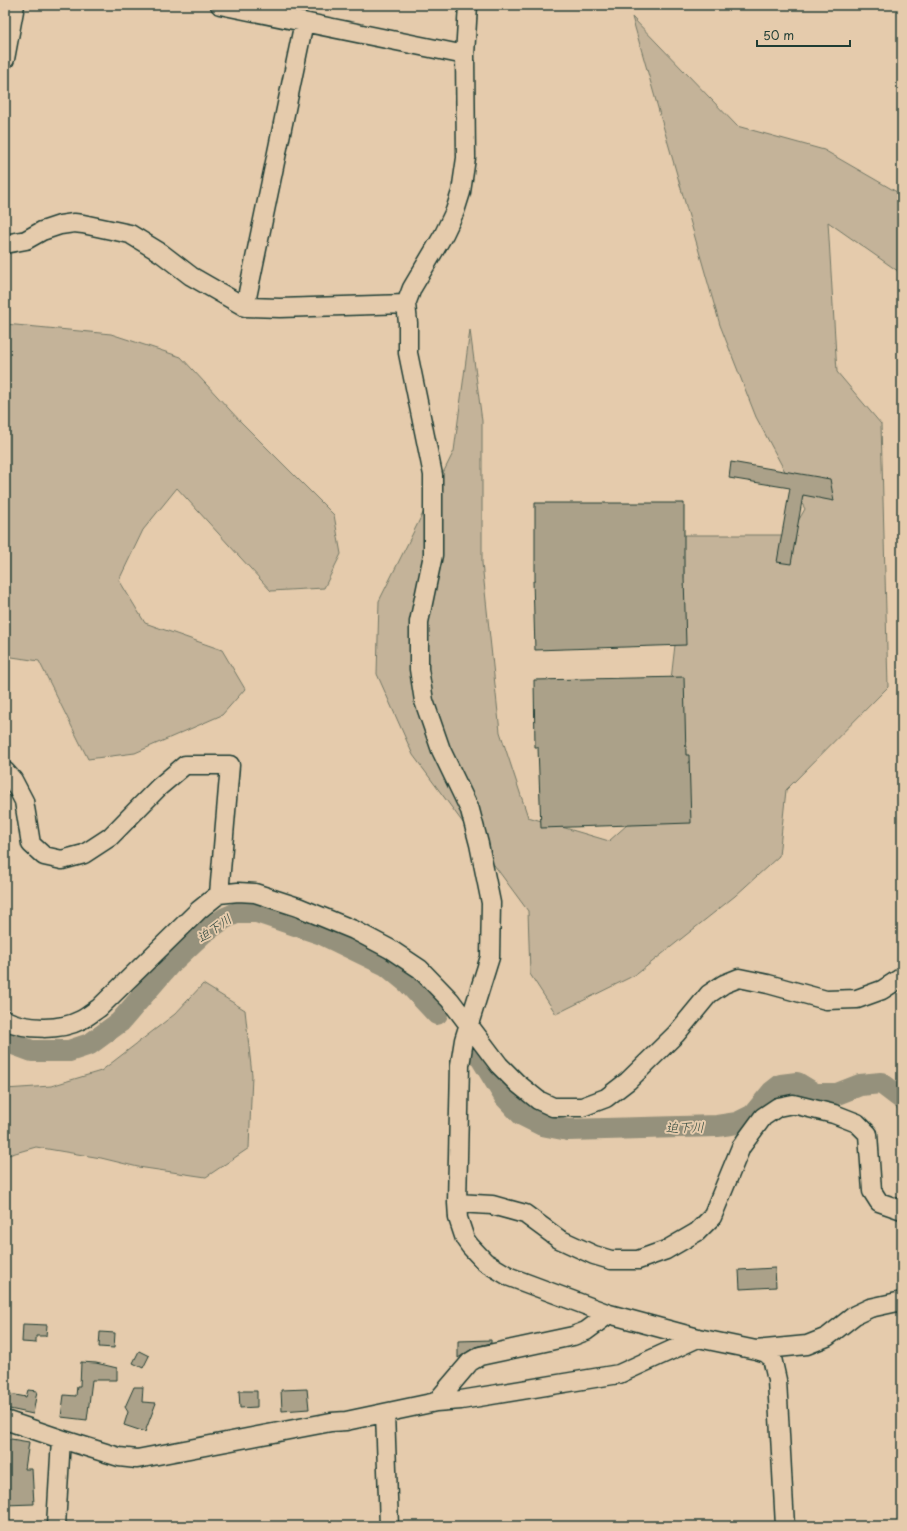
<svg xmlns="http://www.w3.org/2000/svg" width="907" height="1531" viewBox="0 0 907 1531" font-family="'Playpen Sans','Klee One',sans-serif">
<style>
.green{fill:#c4b399;stroke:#727866}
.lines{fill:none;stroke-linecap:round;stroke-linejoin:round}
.river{stroke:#95917b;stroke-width:22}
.building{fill:#aba189;stroke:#1f3d34}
.minor-casing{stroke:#1f3d34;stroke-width:21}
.minor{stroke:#e5cbac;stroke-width:18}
.labels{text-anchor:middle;stroke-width:4;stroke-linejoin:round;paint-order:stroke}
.water-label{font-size:13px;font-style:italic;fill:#2b453b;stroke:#e5cbac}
</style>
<rect width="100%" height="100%" fill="#e5cbac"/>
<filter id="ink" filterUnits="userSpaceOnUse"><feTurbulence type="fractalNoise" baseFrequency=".025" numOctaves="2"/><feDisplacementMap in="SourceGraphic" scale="8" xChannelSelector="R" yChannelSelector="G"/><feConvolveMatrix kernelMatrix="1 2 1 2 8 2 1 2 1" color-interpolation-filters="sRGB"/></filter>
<g filter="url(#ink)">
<path class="green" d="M632,17L737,126L824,150L902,195V274L828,222L837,372L881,424L888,687L786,790L779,856L735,896L637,974L556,1014L530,974L528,911L413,755L377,674L379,601L454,451L470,330L482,421V563L500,732L528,817L609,841L664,792L669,697L681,593L684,577L683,535H790L805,509L756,417L720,325Z
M5,324L111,334L181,357L241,422L334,515L341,554L324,588L271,591L177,488L143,530L119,580L145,623L222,650L245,689L222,715L135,753L88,759L39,661L5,656Z
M203,984L245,1010L252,1075L249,1148L206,1177L138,1167L101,1158L36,1147L5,1156V1089L51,1086L101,1071L175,1014Z"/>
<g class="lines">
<path class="river" d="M5,1041L32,1051H69L90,1044L120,1022L169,965L203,933L225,918L239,912H257L322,934L386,965L408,983L437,1014
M478,1053L505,1097L522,1115L542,1125L568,1130L717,1126L737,1123L753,1115L772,1092L781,1085L797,1083L815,1094H837L860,1085L881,1083L902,1099"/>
</g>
<path class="building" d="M731,462L830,479L834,501L803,495L791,564L777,562L790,488L729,478Z
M535,503H684V577L686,645L535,650L533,581H535Z
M684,677L686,755H689L691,823L541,828L538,747H535L534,680Z
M775,1268L776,1287L740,1289L739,1270Z
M23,1324L47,1325L46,1336H36V1343L22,1342Z
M100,1332L115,1333L114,1348L99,1347Z
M491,1340V1343L475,1347L458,1358V1341Z
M139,1351L149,1356L143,1368L133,1363Z
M81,1362L96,1363L117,1368V1380H92L87,1420L61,1417L64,1395L76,1396L77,1386H80Z
M134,1387H143L142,1402L156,1403L145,1432L124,1425L128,1412L125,1407Z
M307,1389L309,1409L282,1411L281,1390Z
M28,1390L37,1391L33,1414L5,1408V1393L26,1397Z
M239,1391H257V1407L240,1408Z
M5,1438L29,1442L25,1469H32L34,1504L5,1505Z"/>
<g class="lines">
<defs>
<path id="minor" d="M220,5L465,55
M468,5L465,55L466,158L461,192L455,211L444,234L412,288L406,304L408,323V353L433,475V555L419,622V669L424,701L441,750L470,810L479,844L491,903L490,957L464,1040L460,1065L457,1203L458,1218L465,1239L470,1246L485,1262L510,1277L609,1314L698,1338L756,1350L766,1353L772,1358L777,1380L785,1526
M5,59L15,5
M5,244L26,240L42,231L60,225L74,223L83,224L130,234L161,253L191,276L245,307L280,308L406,304
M245,307L304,22
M5,771L13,780L24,801L31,844L44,856L62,860L84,854L110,837L159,787L185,765H230L219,894
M5,1020C26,1030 60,1031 81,1020C87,1017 93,1012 99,1008L199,910L219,894L238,892L255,893L298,907L354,930L390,949L420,969L450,1000L499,1065L517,1083L538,1100L553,1107H582L606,1098L628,1081L676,1034L709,994L724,984L739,978L768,984L826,1000L857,999L882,990L902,977
M457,1203L492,1205L525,1214L559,1239L594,1255L611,1260H638L666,1250L697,1232L712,1217L741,1147L763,1117L778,1107L793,1104L834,1114L857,1123L868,1134L872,1191L879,1202L902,1210
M756,1350L807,1345L827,1337L855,1315L870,1308L902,1301
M436,1402L470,1362L480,1356L573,1336L586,1331L609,1314
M385,1413L389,1526
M5,1420L61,1439L119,1457L137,1459L331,1422L346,1421L436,1402L461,1400L619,1374L698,1338
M56,1526L61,1439"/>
</defs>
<use href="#minor" class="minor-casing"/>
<use href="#minor" class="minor"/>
</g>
</g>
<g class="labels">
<g class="water-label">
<text transform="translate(214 928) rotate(-34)" y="5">迫下川</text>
<text transform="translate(685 1127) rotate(-1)" y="5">迫下川</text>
</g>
</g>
<rect width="907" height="1531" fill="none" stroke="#e5cbac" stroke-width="20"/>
<rect x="10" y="10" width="887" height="1511" fill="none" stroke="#1f3d34" stroke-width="1.5" filter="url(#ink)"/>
<path d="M757 40v6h93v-6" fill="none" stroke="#1f3d34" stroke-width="2"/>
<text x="763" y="40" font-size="12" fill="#1f3d34" stroke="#e5cbac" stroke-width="3" paint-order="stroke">50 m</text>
</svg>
